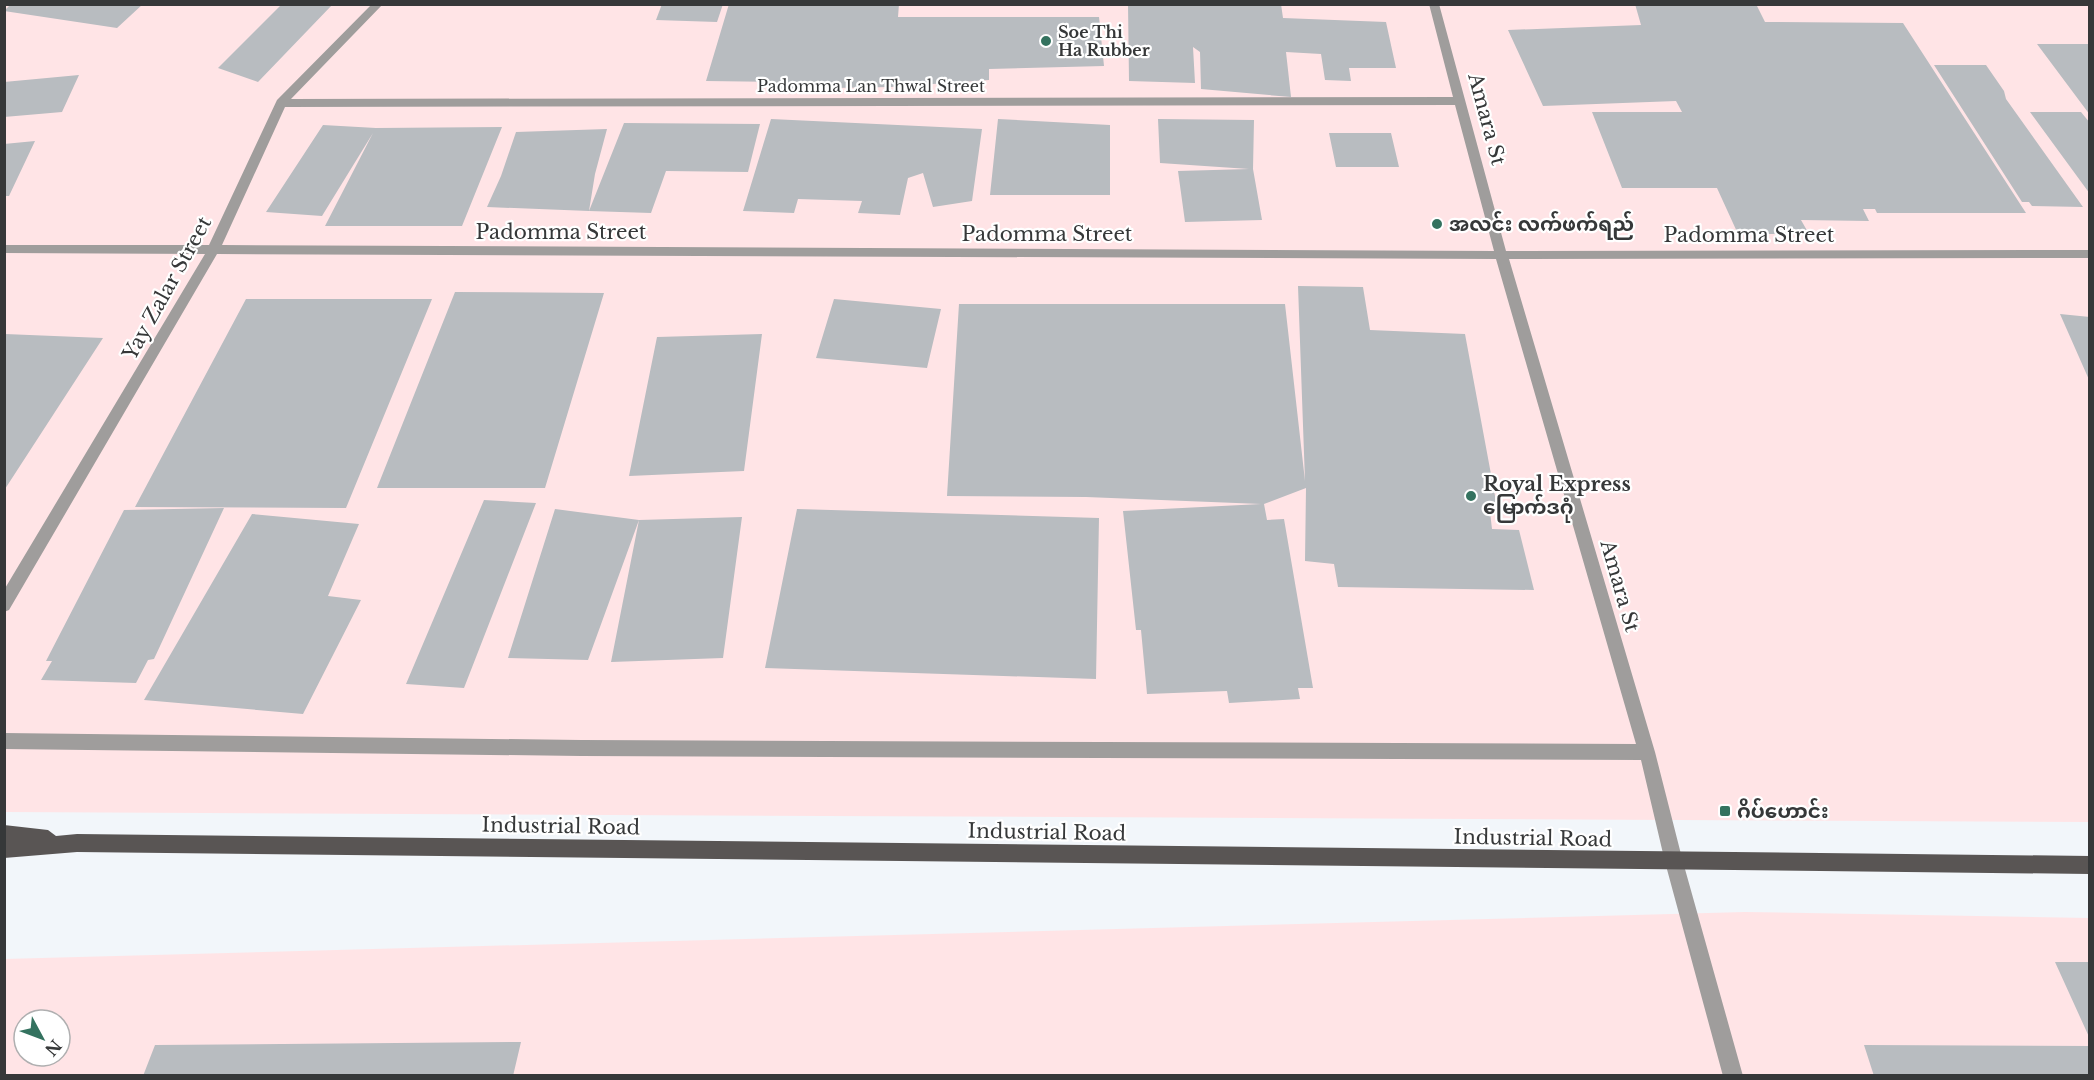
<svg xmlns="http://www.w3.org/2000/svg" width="2094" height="1080" viewBox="0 0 2094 1080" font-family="'Libre Baskerville','Noto Sans Myanmar',serif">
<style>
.industrial{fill:#ffe4e6;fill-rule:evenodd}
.building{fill:#b8bcc0}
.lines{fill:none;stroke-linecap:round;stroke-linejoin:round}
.minor{fill:#9f9d9c;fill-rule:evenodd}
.primary{fill:#595554;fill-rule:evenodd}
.poi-dot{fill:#34725f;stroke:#fff;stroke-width:2}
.labels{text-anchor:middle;stroke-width:4.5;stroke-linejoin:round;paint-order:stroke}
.far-poi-label{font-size:16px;font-weight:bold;fill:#363839;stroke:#fff;text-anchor:start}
.far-street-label{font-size:16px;fill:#363839;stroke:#fff}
.street-label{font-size:20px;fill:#363839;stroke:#fff}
.poi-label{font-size:20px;font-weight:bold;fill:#363839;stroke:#fff;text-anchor:start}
</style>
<rect width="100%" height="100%" fill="#f2f6fa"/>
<path class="industrial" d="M5,5H2089V822L5,812Z
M1745,912L2089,918V1075H5L4,959ZM24,1020H60V1056H24Z"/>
<path class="building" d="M11,4H143L117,28L4,11Z
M282,4H333L258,82L218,68Z
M662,4H723L717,22L656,20Z
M729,4H899L898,17H1099L1104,66L989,69V80L891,87L774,89L775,82L706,81Z
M1128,4H1281L1283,18L1386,22L1396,68H1349L1351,81L1325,80L1321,54L1286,52L1291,97L1201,89L1200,52L1193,47L1195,83L1129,81Z
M1635,4H1756L1765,22L1903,23L2026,213H1877L1875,209H1863L1869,221L1801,220L1809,234H1738L1717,188H1622L1592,112H1682L1676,101L1543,106L1508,30L1641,25Z
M2037,44H2090V115Z
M1934,65H1986L2004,91L2006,99L2083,207L2032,206L2029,202H2022Z
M79,75L62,112L4,117V82Z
M2030,112H2081L2090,123V194Z
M771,119L982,129L972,201L933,207L923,173L908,178L900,215L858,213L862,201L798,199L794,213L743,211Z
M998,119L1110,125V195H990Z
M1158,119L1254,120L1253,169L1262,220L1185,222L1178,171L1249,169L1160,163Z
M624,123L760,124L748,172L666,171L651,213L589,211Z
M323,125L376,128L502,127L462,226H325L373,133L322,216L266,212Z
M607,129L595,174L589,211L487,207L501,176L516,132Z
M1329,133H1391L1399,167H1336Z
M35,141L9,196H4V144Z
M1298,286L1363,287L1370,330L1465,334L1498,512H1490L1492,529L1519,530L1534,590L1338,587L1334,564L1305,561L1306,488L1264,504L1267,520L1284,519L1313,688H1298L1300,699L1229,703L1227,691L1147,694L1141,630H1136L1123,511L1261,504L1086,497L947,496L959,304H1285L1305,481Z
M455,292L604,293L545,488H377Z
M246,299H432L346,508L135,507Z
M834,299L941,309L927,368L816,358Z
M2060,314L2090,317V382Z
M5,334L103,338L5,489Z
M762,334L744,471L629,476L657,337Z
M484,500L536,503L464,688L406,684Z
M224,508L154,659L148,660L136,683L41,680L52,661H46L124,510Z
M555,509L639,520L588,660L508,658Z
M797,509L1099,518L1096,679L765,668Z
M252,514L359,524L328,596L361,600L303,714L144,700Z
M742,517L723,658L611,662L639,520Z
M2055,962H2090V1039Z
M521,1042L513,1076H143L155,1045Z
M1864,1045L2090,1046V1076H1874Z"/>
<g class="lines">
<path class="minor" d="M372,4H383L291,99L1453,97L1429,4H1439L1506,251L2090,250V258L1509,259L1655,752L1683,862L1743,1076H1723L1665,862L1641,760L581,756L4,749V733L581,740L1636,744L1496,259L217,254L9,610L4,612V590L205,254L4,253V245H209L277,100ZM1455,105L1494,251L222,245L285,107Z"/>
<path class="primary" d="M4,825L48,830L56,836L77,834L2090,856V874L77,852L4,858Z"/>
</g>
<g class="poi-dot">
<circle cx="1046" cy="41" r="6"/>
<circle cx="1437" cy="224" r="6"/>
<circle cx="1471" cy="496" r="6"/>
<rect x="1719" y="805" width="12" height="12" rx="3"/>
</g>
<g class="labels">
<g class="far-poi-label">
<text x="1058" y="38">Soe Thi<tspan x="1058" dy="18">Ha Rubber</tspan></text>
</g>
<g class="far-street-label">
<text x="871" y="92">Padomma Lan Thwal Street</text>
</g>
<g class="street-label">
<text transform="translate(1487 119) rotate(75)" y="7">Amara St</text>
<text x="561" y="239">Padomma Street</text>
<text x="1047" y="241">Padomma Street</text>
<text x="1749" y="242">Padomma Street</text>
<text transform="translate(167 288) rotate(-61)" y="7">Yay Zalar Street</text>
<text transform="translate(1620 586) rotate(74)" y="7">Amara St</text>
<text transform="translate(561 826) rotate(1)" y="7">Industrial Road</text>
<text transform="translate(1047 832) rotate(1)" y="7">Industrial Road</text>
<text transform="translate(1533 838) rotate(1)" y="7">Industrial Road</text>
</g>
<g class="poi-label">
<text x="1449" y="231">အလင်း လက်ဖက်ရည်</text>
<text x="1483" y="491">Royal Express<tspan x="1483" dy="23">မြောက်ဒဂုံ</tspan></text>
<text x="1737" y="818">ဂိပ်ဟောင်း</text>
</g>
</g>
<rect width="2094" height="1080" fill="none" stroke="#363839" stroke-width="12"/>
<g transform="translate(42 1038) rotate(131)"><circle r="28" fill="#ffffff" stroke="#afafb0" stroke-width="1.5"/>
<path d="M0-4.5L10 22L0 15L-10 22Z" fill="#34725f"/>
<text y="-9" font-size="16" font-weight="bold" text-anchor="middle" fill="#363839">N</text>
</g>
</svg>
